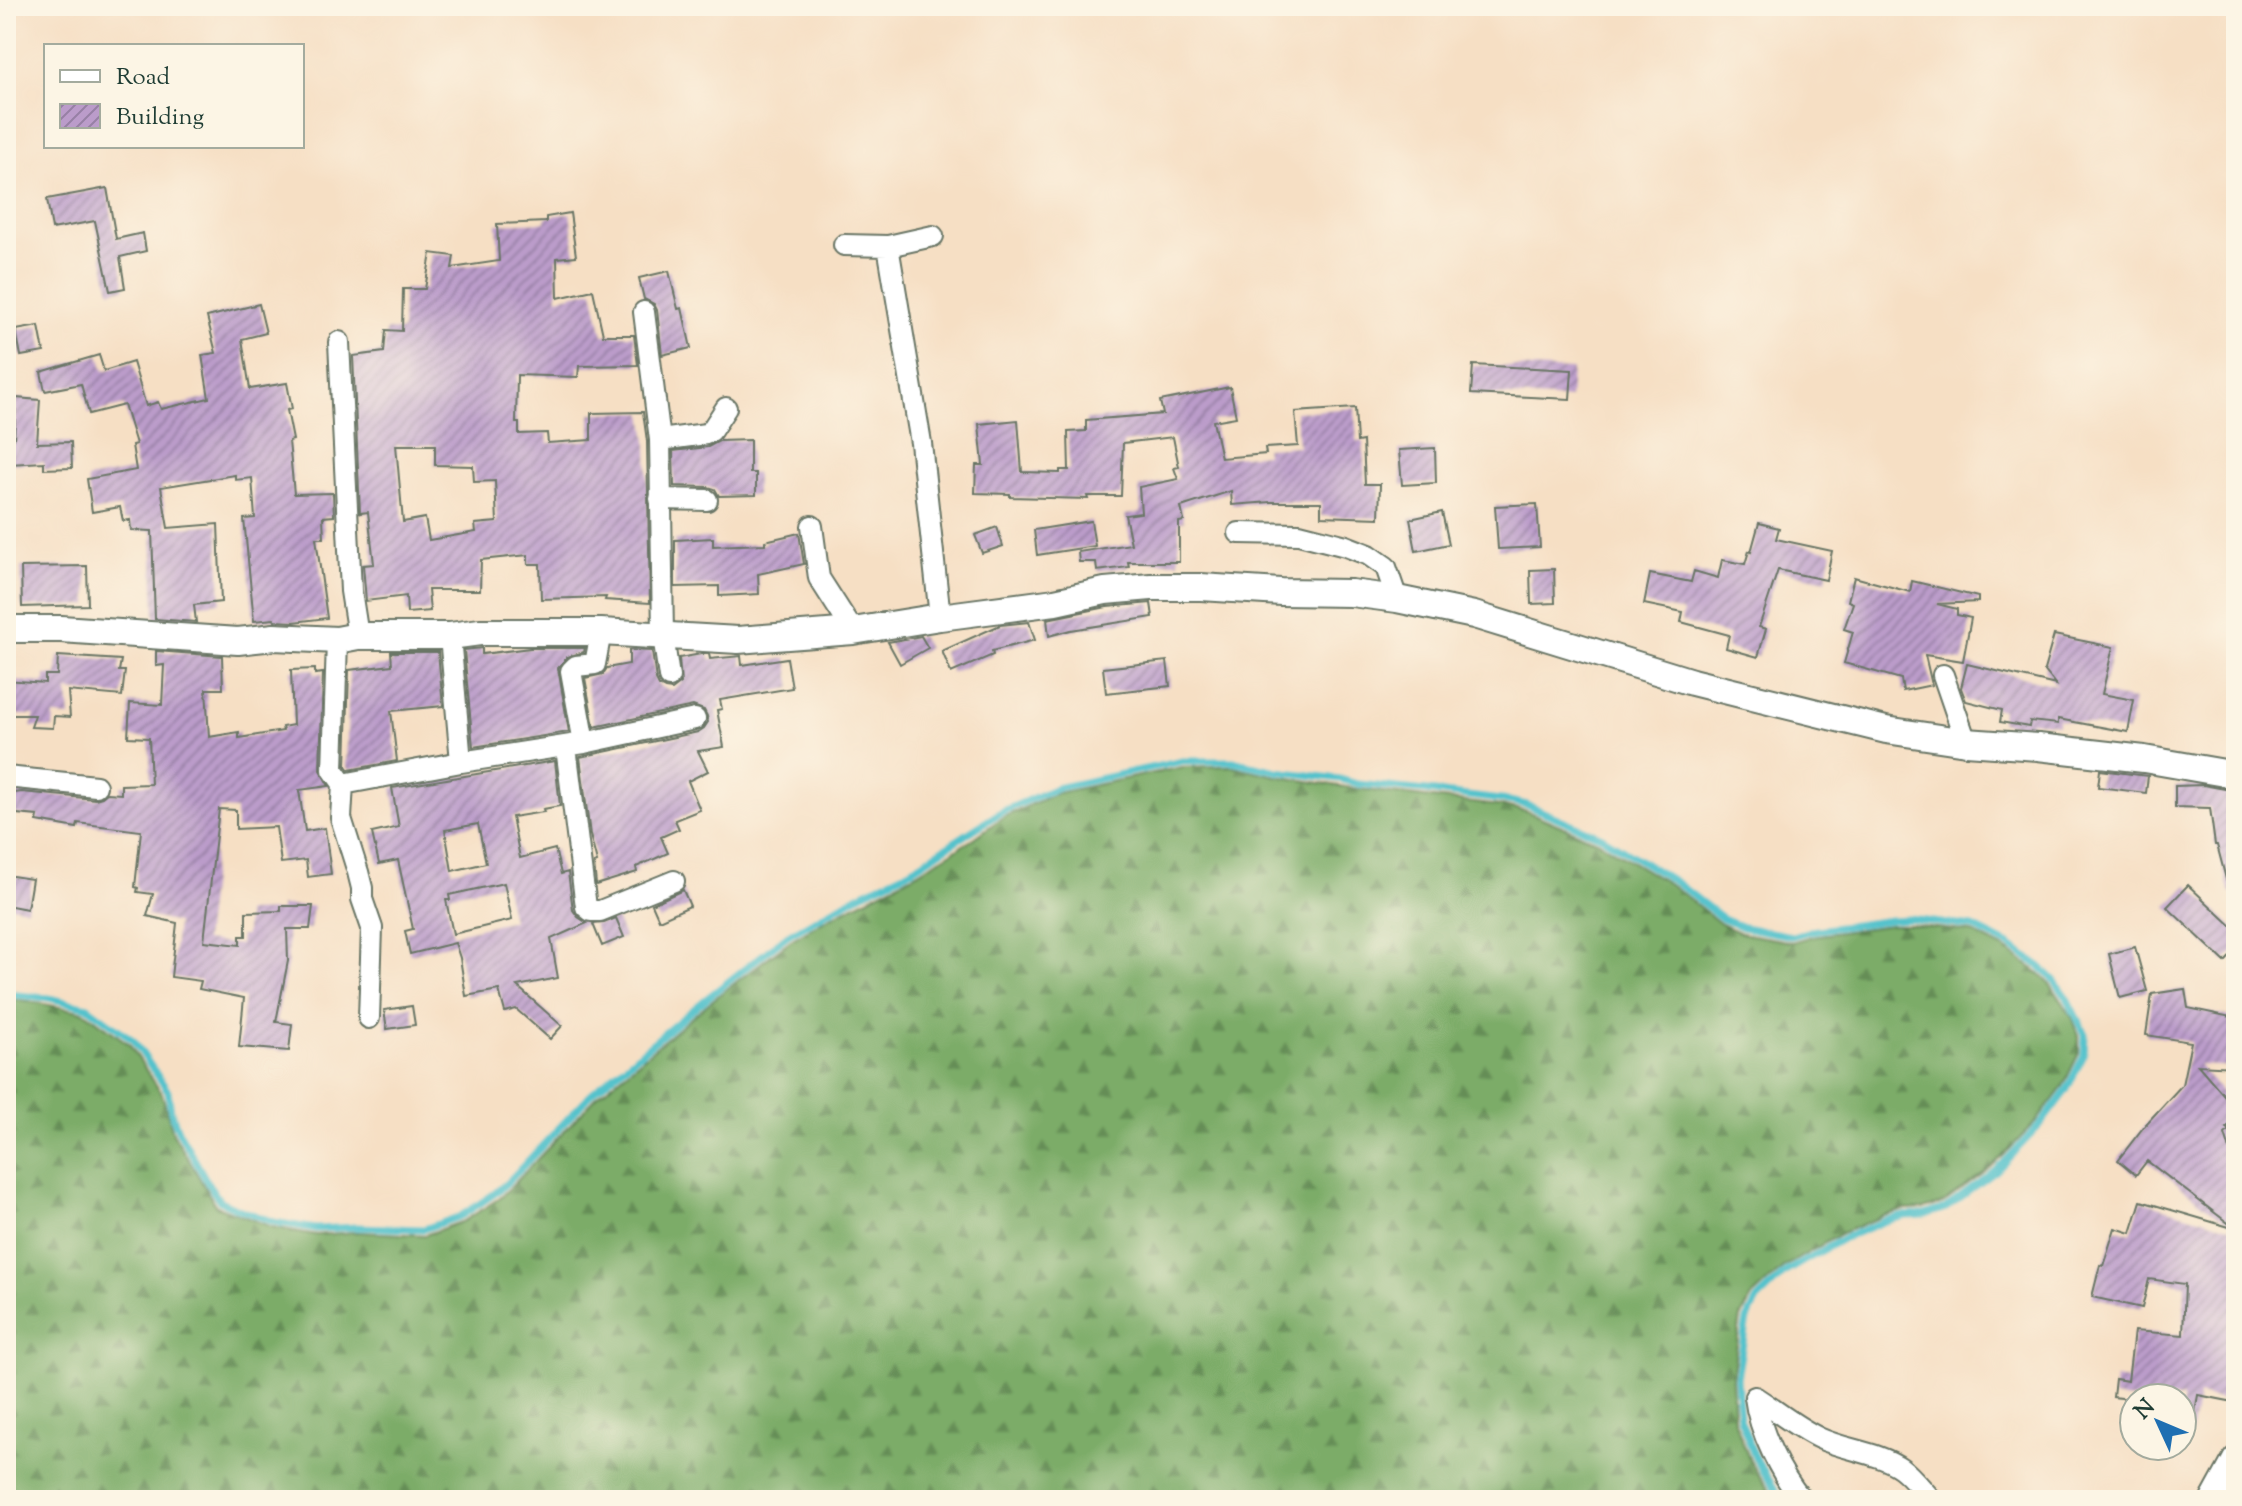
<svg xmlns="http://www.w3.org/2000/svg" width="2242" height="1506" viewBox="0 0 2242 1506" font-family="'Sorts Mill Goudy',serif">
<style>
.forest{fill:url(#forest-firs);stroke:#4e744e;stroke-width:2}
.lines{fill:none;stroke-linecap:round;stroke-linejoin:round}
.stream{stroke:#54c2cc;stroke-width:7}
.building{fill:url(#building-hatch);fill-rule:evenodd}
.minor-casing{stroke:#6a7666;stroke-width:24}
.tertiary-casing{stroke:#6a7666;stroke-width:30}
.minor{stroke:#fff;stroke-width:20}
.tertiary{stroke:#fff;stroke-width:26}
</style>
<defs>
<pattern id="forest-firs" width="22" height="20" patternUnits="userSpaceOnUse" patternTransform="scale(2)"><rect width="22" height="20" fill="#7cac67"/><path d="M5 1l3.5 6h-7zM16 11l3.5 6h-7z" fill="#658d56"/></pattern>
<pattern id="building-hatch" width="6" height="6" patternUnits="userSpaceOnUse" patternTransform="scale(2)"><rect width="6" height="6" fill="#bb9cca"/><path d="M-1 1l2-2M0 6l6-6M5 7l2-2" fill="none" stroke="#9780a5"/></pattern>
</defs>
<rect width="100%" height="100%" fill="#fcf5e5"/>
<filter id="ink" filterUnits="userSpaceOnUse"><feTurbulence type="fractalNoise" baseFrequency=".0125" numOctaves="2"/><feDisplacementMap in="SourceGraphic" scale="16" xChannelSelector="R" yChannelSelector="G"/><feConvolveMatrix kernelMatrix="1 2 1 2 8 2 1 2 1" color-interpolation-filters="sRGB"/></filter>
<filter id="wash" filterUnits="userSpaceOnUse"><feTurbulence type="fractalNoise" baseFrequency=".006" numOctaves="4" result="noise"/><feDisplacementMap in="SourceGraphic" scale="32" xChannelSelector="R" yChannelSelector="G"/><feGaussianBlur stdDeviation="1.8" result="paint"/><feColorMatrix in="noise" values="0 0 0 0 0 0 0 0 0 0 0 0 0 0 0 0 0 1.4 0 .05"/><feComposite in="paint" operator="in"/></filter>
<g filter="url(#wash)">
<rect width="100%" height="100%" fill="#f6dfc4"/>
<path class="forest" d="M1233,766L1276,776L1358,789L1507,807L1526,811L1599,842L1674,887L1721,924L1741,933L1792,942L1812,936L1891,925H1910L1971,932L2007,950L2038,972L2051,985L2062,1001L2072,1017L2079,1035V1053L2062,1088L2037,1121L1992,1167L1943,1203L1924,1209L1905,1210L1883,1216L1842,1233L1784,1267L1752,1297L1741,1317L1732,1378L1734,1419L1750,1461L1772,1495L1778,1500H6V999L28,1001L85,1012L129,1044L162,1094L173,1133L216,1206L272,1227L316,1235L356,1232L425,1235L464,1221L498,1199L513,1185L596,1097L710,1002L791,940L825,920L913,875L970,841L1003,817L1057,793L1183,767Z"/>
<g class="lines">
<path class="stream" d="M6,994L49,998L88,1007L133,1040L168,1091L171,1112L178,1130L209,1185L220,1201L238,1209L274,1222L316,1229L356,1227L424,1229L461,1216L494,1194L509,1181L592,1093L707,998L788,935L857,896L911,870L1001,812L1056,788L1183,761H1233L1277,771L1340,779L1358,784L1427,791L1509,801L1527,805L1602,837L1677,883L1723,919L1743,927L1792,936L1810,931L1891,920L1910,919L1973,927L2009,945L2041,967L2055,981L2067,998L2085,1034L2084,1055L2066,1091L2041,1124L1996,1171L1946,1208L1925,1215L1905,1216L1885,1221L1844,1238L1787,1271L1757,1300L1747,1319L1737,1378L1740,1418L1755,1458L1776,1491L1786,1500"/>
</g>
<g id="blocks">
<path class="building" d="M107,188L116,239L143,233L146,251L120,257L125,288L110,291L95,221L52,229L47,199Z
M570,213L576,256L557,258L558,298L593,290L603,335H634L638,365L579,366L578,377L517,375L516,423H519V434L547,433L548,443L591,440V413L643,412L647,441L650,603L605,600L606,597L541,599L540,564H528V555L481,560L480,590H428L430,611L407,613L406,596L366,601L363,565L374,564L368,512L360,513L353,356L384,352L386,330L402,331L403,289H425L431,253L454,256L452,268L499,261L497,224L546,222V217ZM396,445H435V465L473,466L474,482L495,481L497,522L475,524L476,532L429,540L425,518L403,522Z
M669,271L678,309L682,308L691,348L662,355L657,310L654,304L644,299L639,278Z
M259,304L266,333L242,339L250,389L287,383L292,409L287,410L293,440L289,441L294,494L333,493L334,516L323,517L324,538H316L327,618L294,622L275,621L274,619L254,621L244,519L255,518L252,478L235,480V475L161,487L168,528L218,524L221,602L194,605L196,622L155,619L152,531L131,530L130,520L123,521L120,507L92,512L87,479L136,470L132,445L136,444L124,405L89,414L81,384L45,391L41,372L99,355L104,371L133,362L146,406L158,402L161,409L209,398L202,355L216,353L207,317Z
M39,326L44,352L21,356L16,330Z
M1473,365L1572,370L1570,399L1471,394Z
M1230,387L1236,417L1213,421L1221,458L1266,454L1265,448L1298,446L1295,412L1355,408L1357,442L1363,441L1365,484H1380L1379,518L1321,516V502H1271L1232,505L1231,491L1181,507L1184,521L1179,522V562H1128L1129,567L1097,571L1096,562H1079L1078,552L1131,544L1125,515L1141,513L1139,487L1178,479L1174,468L1179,467L1173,437L1123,443L1121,496H1087L1088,499L1010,497V494L975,493L976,465H983L979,424L1018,420L1022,472L1060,473V470H1069L1068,432L1086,431V420L1163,414L1160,401Z
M16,398L40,400L37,443L71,442L72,468L44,469V462L9,464L8,440L14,439Z
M750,440V473H756V495L719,496L715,489L708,487L674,486L673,451L708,447L719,441Z
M1435,448L1436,483L1402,485L1399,450Z
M1537,504L1540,547L1498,549L1495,506Z
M1442,512L1449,544L1416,551L1410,519Z
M1091,521L1095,546L1037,555L1034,530Z
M1759,523L1779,528L1776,539L1832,551L1826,580L1778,570L1759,627L1766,629L1758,657L1726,648L1729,635L1681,622L1683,612L1644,604L1650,574L1691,582L1694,571L1718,578L1722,560L1745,564L1749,551L1751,552Z
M997,527L1003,546L982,553L975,535Z
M799,533L804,564L758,574L759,594L719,596V586L675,587V540L713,538V546L765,544V541Z
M87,566L88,605L22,607L21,567Z
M1554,569L1555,603L1531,604L1530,570Z
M1854,577L1910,592L1912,581L1978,597V602L1937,604L1957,609V615L1971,618L1963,661L1925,655L1932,685L1903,691L1901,679L1844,663L1853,632L1844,629L1853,603L1848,601Z
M1151,603L1153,617L1071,630L1049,636L1047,619L1107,607Z
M1029,622L1035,640L992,651L993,655L951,673L942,651L1000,625Z
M2054,635L2113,647L2102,694L2134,700L2128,732L2058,719V724L2030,721L2029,727L2000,722L2002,710L1966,701L1961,688L1967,664L2056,685L2044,670Z
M921,636L928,648L900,664L888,642Z
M482,648V654L530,648H585L584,652L567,657L558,668L569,732L473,747L464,650Z
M629,650L652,651L656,680L659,686L665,689L672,690L681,683L679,658L701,654H709L710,659L741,656L742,665L787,658L792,688L720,700L722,709L717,710L724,747L698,751L708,771L688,781L700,810L675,820L679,829L661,837L668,853L636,867L637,872L596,885L594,863L597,862L590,835L580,757L698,732L704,728L708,722L707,716L704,710L693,706L594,727L585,678L603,674L607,668L629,664Z
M156,651L222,656L223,689H206L209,737L239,732V738L283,731L282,727L293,725L291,670L315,669V674L323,673L320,770L329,786L299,790L305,831L325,828L331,874L308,877L306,860L281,863L276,827L236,829V810L219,809L204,941L240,945V936H246V912L281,911V906H313L310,929H287L288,961L276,1022L292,1024L289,1051L239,1047L244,998L199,989L201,981L171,977L177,923L147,916L153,894L137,892L138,888L135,887L141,831L78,823L77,828L37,821L38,816L6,813V794L22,792L95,799L102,797L107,793L121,794V785L151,784L149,738L128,737L130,703L162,705L164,665L156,666Z
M391,652H438L443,706L391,711L397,761L349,770L346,766L349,670L392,665Z
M58,656L121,660L119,671H125L122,696L68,691L70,717L54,716L53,728L31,727L35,715H6V680L45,683V675H57Z
M1167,661L1170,686L1106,693L1103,668Z
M555,761L560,806L543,809L544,812L512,817L520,858L555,849L561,874L568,872L573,910L578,917L587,923L551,939L558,978L517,986L562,1026L550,1039L516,1009L505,1012L499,990L466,996L460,958L455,943L410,954L405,931L413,929L398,860L379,864L372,833L399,827L392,788ZM478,824L486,863L452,871L445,830ZM504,883L512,920L453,934L446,900H450L449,895Z
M2100,770L2148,776L2146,793L2098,787Z
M2203,785L2236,791V893L2230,894L2217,845H2215L2210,808L2175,807V786Z
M6,875L32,879L27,909L6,905Z
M2188,885L2236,930V950L2225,962L2167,907Z
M683,890L690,906L659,920L652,904Z
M616,918L624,937L602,946L593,924L604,923Z
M2135,947L2147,991L2120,998L2109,954Z
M2185,989L2188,1008L2236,1018V1067L2198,1065L2236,1109V1119L2226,1128L2229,1130L2225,1134L2236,1169V1392L2234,1402L2198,1395L2191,1435L2182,1434V1398L2131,1399L2113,1397L2115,1379L2128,1381L2134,1331L2183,1335L2185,1284L2149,1279L2142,1308L2092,1297L2100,1265L2103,1266L2115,1228L2131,1233L2141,1201L2236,1229L2147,1161L2136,1175L2118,1160L2146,1124L2182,1085L2191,1042L2146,1035L2152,994Z
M412,1006L415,1025L387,1029L384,1010Z"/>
</g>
</g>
<g filter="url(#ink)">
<use href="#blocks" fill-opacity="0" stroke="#6a7666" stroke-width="2"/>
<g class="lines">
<defs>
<path id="minor" d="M844,245L888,246L933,236
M888,246L921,443L940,617
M644,312L660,440L663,635L669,677
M339,342L351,591L358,636
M660,440L706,434L711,431L726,408
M660,499L707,500
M812,526L819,578L853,631
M1239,533L1299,534L1346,546L1369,555L1386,567L1397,599
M450,636L461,762
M337,640L333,770L343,784L341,818L358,872L362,888V899L372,928L369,1018
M1943,675L1966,742
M584,743L695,719
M566,747L586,907L591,911H600L674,881
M6,777L96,786
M343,784L461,762L584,743L571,671L576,666L595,664L601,632
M1755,1397C1777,1411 1796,1427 1819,1438C1844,1450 1878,1452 1901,1468C1913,1477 1922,1490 1932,1500
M1755,1397C1759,1431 1781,1475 1802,1500"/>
<path id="tertiary" d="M6,629H61L238,641L274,637L337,640L358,636H450L480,632H601L738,640L853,631L940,617L1055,602L1105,591L1151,587H1201L1281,592L1351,593L1397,599L1474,615L1692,682L1886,730L1966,742L2038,747L2144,759L2236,775
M2214,1500L2236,1460"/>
</defs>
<use href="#minor" class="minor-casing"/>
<use href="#tertiary" class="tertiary-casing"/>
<use href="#minor" class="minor"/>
<use href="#tertiary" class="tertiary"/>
</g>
</g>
<rect width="2242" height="1506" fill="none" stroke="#fcf5e5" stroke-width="32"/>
<rect x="44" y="44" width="260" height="104" fill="#fcf5e5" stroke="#a4ab9e" stroke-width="2"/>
<rect x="60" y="70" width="40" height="12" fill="#ffffff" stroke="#a4ab9e" stroke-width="2"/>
<text x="116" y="84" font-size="24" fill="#1f3d34">Road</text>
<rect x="60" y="104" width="40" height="24" fill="url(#building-hatch)" stroke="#a4ab9e" stroke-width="2"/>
<text x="116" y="124" font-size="24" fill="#1f3d34">Building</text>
<g transform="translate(2158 1422) rotate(314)"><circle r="38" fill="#fcf5e5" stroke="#a4ab9e" stroke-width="2"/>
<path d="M0-6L14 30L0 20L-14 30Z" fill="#1f6fb2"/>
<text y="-12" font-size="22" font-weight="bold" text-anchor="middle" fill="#1f3d34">N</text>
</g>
</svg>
